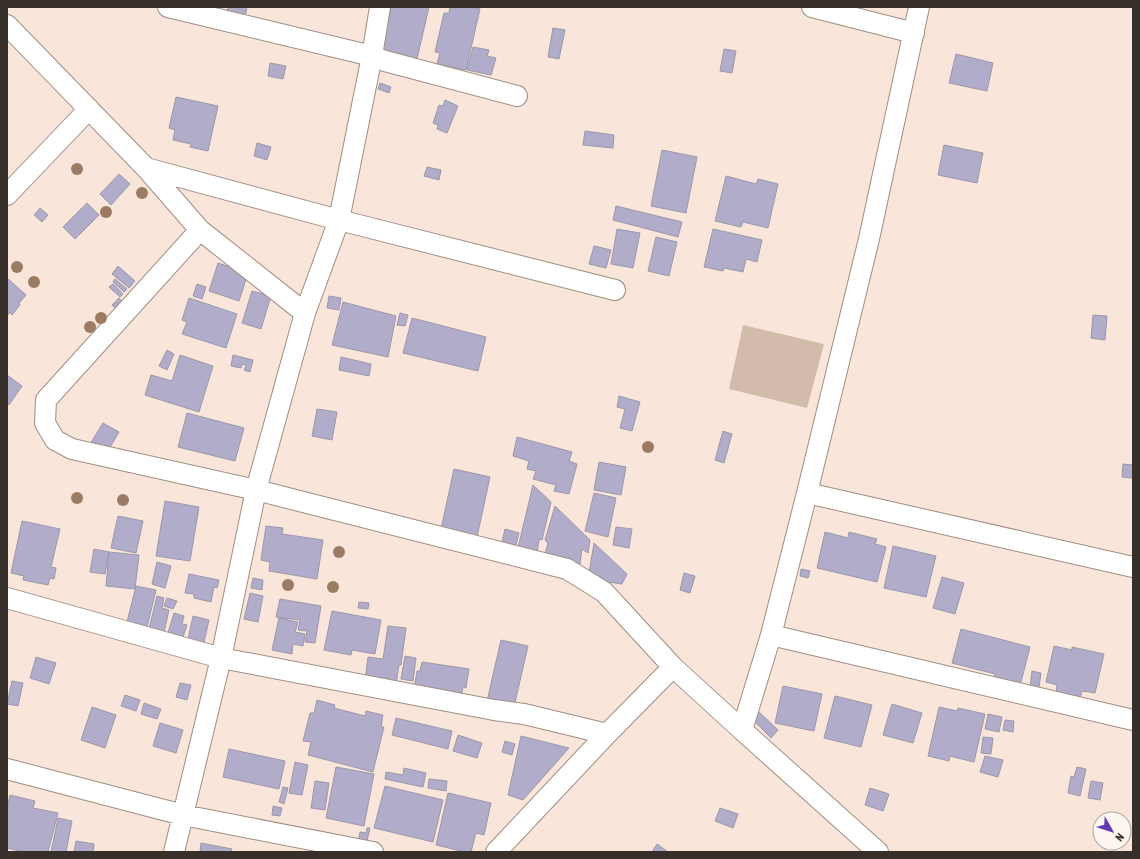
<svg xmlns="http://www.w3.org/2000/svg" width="1140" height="859" viewBox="0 0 1140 859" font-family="'Asap Condensed',sans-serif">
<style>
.grass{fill:#d3bbac}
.building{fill:#b1acca;stroke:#9b98aa}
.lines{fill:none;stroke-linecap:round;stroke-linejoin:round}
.minor-casing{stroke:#a18e83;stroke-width:22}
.minor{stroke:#fff;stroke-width:20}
.tree{fill:#9b7b64}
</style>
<rect width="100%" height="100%" fill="#f9e5d9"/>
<path class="grass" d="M743,325L824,344L807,408L729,389Z"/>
<path class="building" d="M228,7H247L245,18L227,14Z
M391,7H429L417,59L381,50Z
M450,7H469L480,9L466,70L437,64L440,53L435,52L444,13H449Z
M553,28L565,30L559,59L548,57Z
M473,47L489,50L487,56L496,58L491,75L467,70Z
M724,49L736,51L732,73L720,71Z
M956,54L993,63L987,91L949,83Z
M270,63L286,66L283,79L268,76Z
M380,83L391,87L389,93L378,89Z
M176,97L218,106L208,151L190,147L191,144L173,140L175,130L169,128Z
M445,100L458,106L447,133L437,129L438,125L433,123L439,105L443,106Z
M585,131L614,135L613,148L583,145Z
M257,143L271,147L267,160L254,156Z
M944,145L983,153L977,183L938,175Z
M662,150L697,157L686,213L651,206Z
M427,167L441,170L439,180L424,176Z
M119,174L130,184L111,205L100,194Z
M726,176L756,184L758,179L778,184L768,228L743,222L741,227L715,221Z
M87,203L99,215L75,239L63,227Z
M616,206L682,222L678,237L613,220Z
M40,208L48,215L42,222L34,215Z
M617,229L640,233L633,268L611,264Z
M713,229L762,240L757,262L746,259L743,272L724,268L723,271L704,267Z
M656,237L677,242L669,276L648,271Z
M594,246L611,250L606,268L589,264Z
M218,263L248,273L239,301L209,291Z
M118,266L135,281L129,288L112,274Z
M7,278L26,295L19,303L20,305L12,315L10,312L7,316Z
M115,279L127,289L124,292L113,282Z
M113,284L123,294L120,297L109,287Z
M197,284L206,287L202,299L193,296Z
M252,291L271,296L261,329L242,323Z
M329,296L341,298L339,310L327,308Z
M119,298L123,302L116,309L112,305Z
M189,298L237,314L226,348L182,334L187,322L182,320Z
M343,302L396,316L388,357L332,345Z
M400,313L408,315L405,326L397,325Z
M1093,315L1107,316L1105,340L1091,338Z
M412,318L486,337L478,371L403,353Z
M167,350L174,354L167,370L159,366Z
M180,355L213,366L199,412L145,395L151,375L172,381Z
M233,355L253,360L250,372L244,370L246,365L242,364L241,368L231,366Z
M341,357L371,364L369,376L339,370Z
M7,375L22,386L9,405L7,403Z
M619,396L640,402L632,431L620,428L625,409L617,407Z
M317,409L337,412L332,440L312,436Z
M187,413L244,428L235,461L178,447Z
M103,423L119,432L106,454L90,444Z
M723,431L732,434L724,463L715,460Z
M517,437L572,452L569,461L577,464L569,494L554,491L556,485L533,479L536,471L527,469L529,461L513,456Z
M599,462L626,467L621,495L594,490Z
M1123,464L1133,465V478L1122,477Z
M454,469L490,477L477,537L441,529Z
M533,485L551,502L542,540L539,539L537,554L517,552Z
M594,493L616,498L608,537L585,531Z
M165,501L199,507L190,561L156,556Z
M555,506L590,540L588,553L582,549L580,564L544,558L548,543L545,540Z
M118,516L143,521L136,553L111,548Z
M22,521L60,529L51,567L56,568L54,579L50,578L48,585L23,580L24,576L11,573Z
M266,526L283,528L282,534L323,540L317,579L269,571L270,562L261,560Z
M616,527L632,529L629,548L613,545Z
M505,529L519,533L514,553L500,550Z
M825,532L848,538L849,532L877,539L875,544L886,547L877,582L817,568Z
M594,543L627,574L622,584L588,579Z
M893,546L936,556L926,597L884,588Z
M94,549L109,552L105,574L90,572Z
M109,552L139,555L135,589L106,586Z
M157,562L171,566L165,588L152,584Z
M801,569L810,571L808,578L800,576Z
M684,573L695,576L690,593L680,590Z
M189,574L219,580L217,588L214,587L211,602L194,598V594L185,593Z
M942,577L964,583L955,614L933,608Z
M253,578L263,580L262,590L251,588Z
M136,586L156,590L147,627L127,622Z
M250,593L263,596L258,622L244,619Z
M157,596L164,598L162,608L169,610L163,637L148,633Z
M167,598L177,601L173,609L164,606Z
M280,599L321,606L315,643L305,642L307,631L298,630L300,620L276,617Z
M359,602L369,603L368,609L358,608Z
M332,611L381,620L375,654L352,650L351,655L324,650Z
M174,613L184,616L182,624L187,625L181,643L166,639Z
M193,616L209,620L203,647L187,644Z
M279,618L298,622L295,632L305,634L303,646L293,644L292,654L272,650Z
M388,626L406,628L401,665H399L396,684L365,680L368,657L383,659Z
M961,629L1030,647L1019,690L993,683L995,674L952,663Z
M501,640L528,646L514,707L487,701Z
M1054,646L1072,650V647L1104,654L1095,693L1082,691L1080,698L1056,693L1057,685L1046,682Z
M405,656L416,658L413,681L401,679Z
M36,657L56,663L49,684L30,678Z
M422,662L469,669L466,688L463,687L461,698L414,690L417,671H420Z
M1032,671L1041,673L1039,687L1030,686Z
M12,681L23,683L18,706L7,704Z
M180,683L191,685L187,700L176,697Z
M783,686L822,694L814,731L775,723Z
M125,695L140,700L136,711L121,706Z
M835,696L872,705L861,747L824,738Z
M317,700L335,705L334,708L365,716L366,711L383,715L381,727H384L373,772L308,755L311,742L303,741L310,713H314Z
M144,703L161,709L157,719L141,714Z
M892,704L922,713L913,743L883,735Z
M92,707L116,715L105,748L81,740Z
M939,707L957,711L958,708L985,714L974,762L950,756L949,761L928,756Z
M758,711L778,730L771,738L751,718Z
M988,714L1002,717L999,732L985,729Z
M396,718L452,731L448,749L392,735Z
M1005,720L1014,721L1013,732L1003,730Z
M160,723L183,730L176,753L153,746Z
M458,735L482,743L477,758L453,751Z
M521,736L569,748L523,800L508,795Z
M983,737L993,738L991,754L981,753Z
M505,741L515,744L512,755L502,752Z
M229,749L285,761L279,789L223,777Z
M985,756L1003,760L998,777L980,772Z
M295,762L308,765L302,795L289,793Z
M336,767L374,774L364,826L326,818Z
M1077,767L1086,769L1080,796L1068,793L1071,776L1074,777Z
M404,768L426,773L423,787L385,779L386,772L403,775Z
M429,779L447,781L446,791L428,788Z
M315,781L329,783L325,810L311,808Z
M1091,781L1103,783L1100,800L1088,798Z
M385,786L443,800L433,842L374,828Z
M283,787L288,788L284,804L279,802Z
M870,788L889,794L883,811L865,805Z
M448,793L491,803L484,835L476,833L471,852H465L436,845Z
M10,795L35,801L33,808L58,813L48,852H24L7,848V809Z
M273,806L282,808L280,816L272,815Z
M720,808L738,814L733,828L715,821Z
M58,818L72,821L66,852H51Z
M367,828H370L366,845L358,843L360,832L366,833Z
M76,841L94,844L93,852H74Z
M201,843L232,849L231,852H200Z
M657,844L668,852H652Z"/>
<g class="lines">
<defs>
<path id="minor" d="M168,7L372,56L385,61L517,96
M812,7L914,33
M7,25L146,168L200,230L305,313
M146,168L339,220L615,290
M7,195L89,109
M200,230L46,400L45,423L55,440L72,449L256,490L567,569L604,592L673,667
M807,493L869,239L919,7
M7,598L221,658L494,710L524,714L607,734
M771,635L1133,720
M742,730L878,852
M7,769L183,815L373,852
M174,852L221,658L256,490L305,313L339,220L372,56L380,7
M496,852L607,734L673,667L742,730L771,635L807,493L1133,567"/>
</defs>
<use href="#minor" class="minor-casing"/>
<use href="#minor" class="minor"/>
</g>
<g class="tree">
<circle cx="77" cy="169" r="6"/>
<circle cx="142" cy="193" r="6"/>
<circle cx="106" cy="212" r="6"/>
<circle cx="17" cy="267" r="6"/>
<circle cx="34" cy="282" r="6"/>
<circle cx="101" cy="318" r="6"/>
<circle cx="90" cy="327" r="6"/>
<circle cx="648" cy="447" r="6"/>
<circle cx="77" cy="498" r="6"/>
<circle cx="123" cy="500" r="6"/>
<circle cx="339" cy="552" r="6"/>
<circle cx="288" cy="585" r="6"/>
<circle cx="333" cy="587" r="6"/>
</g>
<rect width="1140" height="859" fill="none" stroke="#362f2a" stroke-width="16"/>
<g transform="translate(1112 831) rotate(129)"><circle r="19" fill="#fdf5f0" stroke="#ada6a1"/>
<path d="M0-3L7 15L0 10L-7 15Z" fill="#6139b1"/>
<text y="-6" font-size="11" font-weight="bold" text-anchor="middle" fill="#362f2a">N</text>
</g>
</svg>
